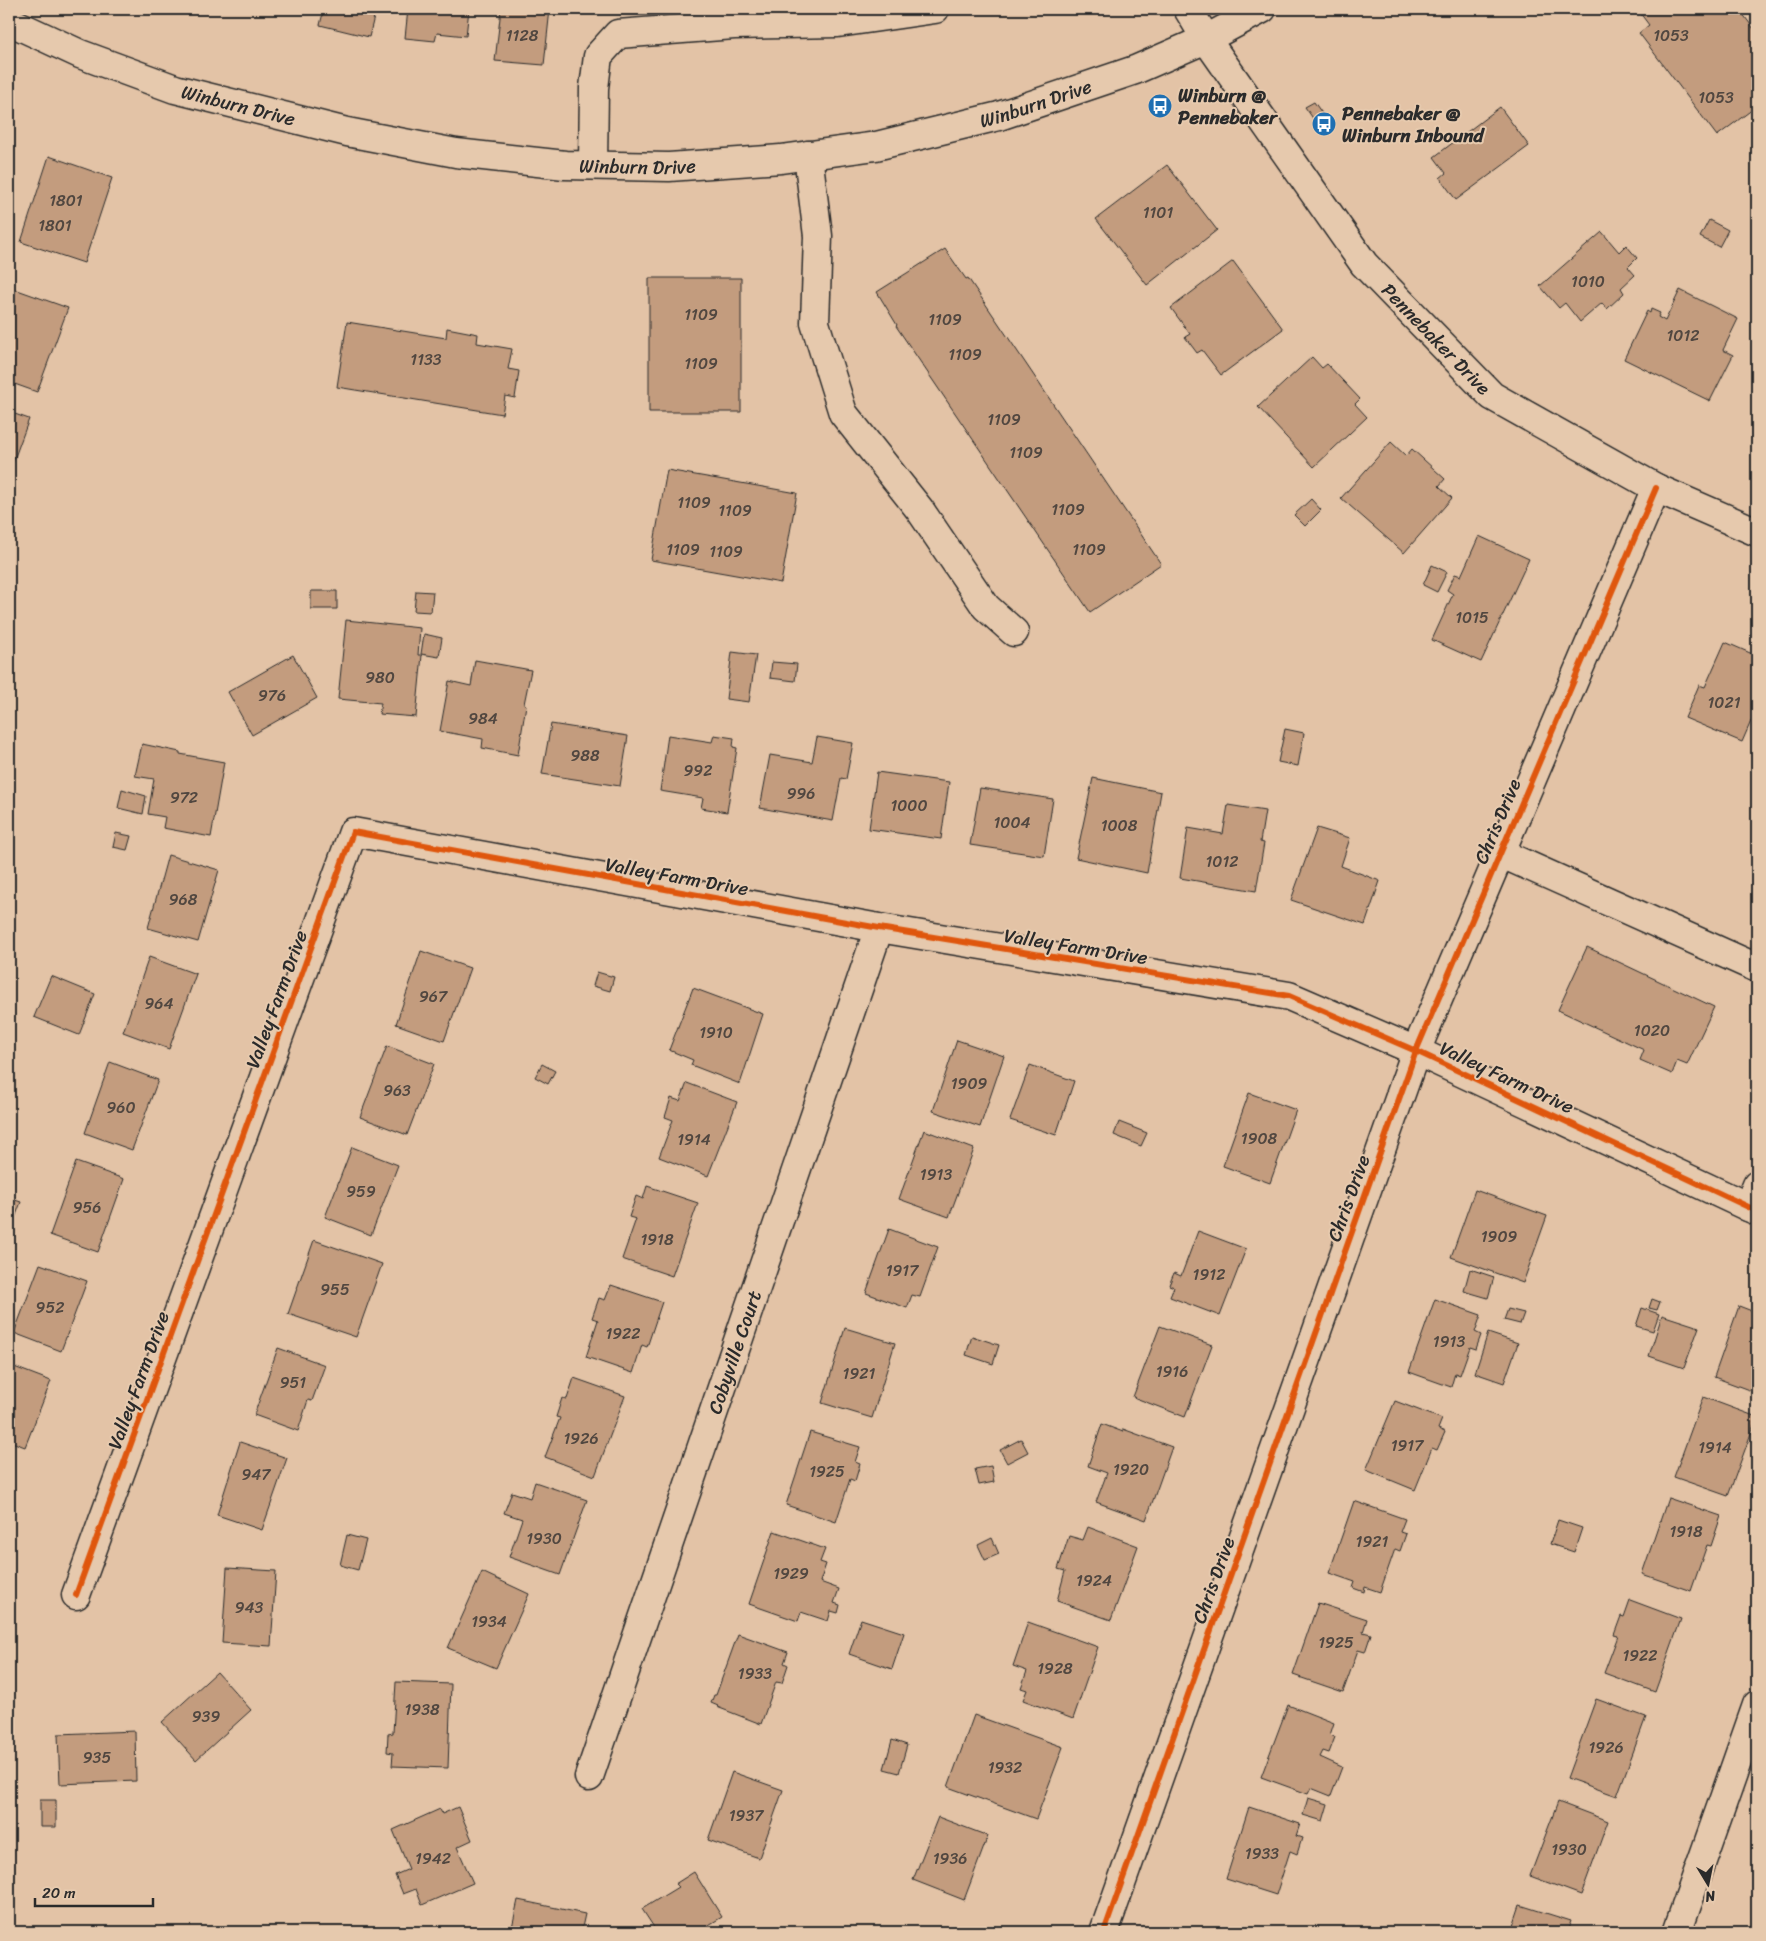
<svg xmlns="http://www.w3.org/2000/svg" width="1766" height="1941" viewBox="0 0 1766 1941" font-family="Sriracha,sans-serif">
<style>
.building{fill:#c39c7e;stroke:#2b2b2b}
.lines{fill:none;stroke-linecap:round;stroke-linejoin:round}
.minor-casing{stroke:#2b2b2b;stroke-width:31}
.minor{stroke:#e6c9ad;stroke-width:28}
.cycleway-casing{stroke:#e6c9ad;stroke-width:9}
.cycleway{stroke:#df570e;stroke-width:6}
.labels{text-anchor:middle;stroke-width:4;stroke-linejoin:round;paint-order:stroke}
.number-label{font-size:16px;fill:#514740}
.poi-label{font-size:19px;font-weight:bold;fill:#2b2b2b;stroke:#e6c9ad;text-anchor:start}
.street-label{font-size:19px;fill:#2b2b2b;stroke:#e6c9ad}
</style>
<rect width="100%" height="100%" fill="#e3c3a6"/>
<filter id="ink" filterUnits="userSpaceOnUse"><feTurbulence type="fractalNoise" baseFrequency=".02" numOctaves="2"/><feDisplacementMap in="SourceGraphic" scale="10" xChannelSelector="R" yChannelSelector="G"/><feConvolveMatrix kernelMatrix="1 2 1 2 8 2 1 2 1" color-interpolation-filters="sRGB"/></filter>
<g filter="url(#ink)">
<path class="building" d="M324,9H376L369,37L320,25Z
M408,9H469L466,36L437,33L435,41L405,38Z
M501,9H550L544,65L495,61Z
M1637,9H1739L1757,33V106L1717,136L1639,33L1649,25Z
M1314,102L1326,119L1317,124L1305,107Z
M1500,107L1529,146L1456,200L1440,178L1446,173L1434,157Z
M49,156L112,178L84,263L21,242Z
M1167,165L1217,230L1147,285L1096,219Z
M1709,220L1728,230L1719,247L1700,237Z
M1602,232L1619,252L1626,245L1637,258L1628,267L1635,275L1621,288L1624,293L1607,309L1602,303L1580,322L1565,303L1559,308L1540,286Z
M945,249L966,279L968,278L1161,564L1090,612L896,326L897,325L877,292Z
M1233,261L1283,329L1221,375L1202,350L1197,353L1185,337L1190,334L1171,308Z
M649,278H741V412H649Z
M9,287L68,308L37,392L9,382Z
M1680,290L1738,319L1723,350L1733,355L1710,401L1624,359L1647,311L1650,313L1651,309L1660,313L1658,317L1665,321Z
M347,322L446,338L447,328L478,334L477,343L512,349L508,369L519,371L515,398L505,396L502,414L337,387Z
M1312,357L1322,368L1327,364L1360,399L1355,404L1367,417L1314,467L1258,407Z
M9,412L29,419L9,473Z
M1391,442L1406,456L1412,449L1445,479L1439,486L1452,498L1404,553L1341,498Z
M667,470L797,493L781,583L651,560Z
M1311,499L1321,510L1305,526L1294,515Z
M1479,536L1529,559L1481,662L1432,640L1453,594L1447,590L1455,574L1461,576Z
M1432,565L1447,572L1437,592L1423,585Z
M311,591H337V609H311Z
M416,591L433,592L431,612L414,611Z
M346,620L420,628L418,655H422L416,717L379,714L381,703L338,699Z
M424,634L442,638L439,657L421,654Z
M1725,642L1757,656V721L1752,719L1742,742L1685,718L1699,685L1705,687Z
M732,652L756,655L749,702L726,699Z
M293,655L317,698L252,735L228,692Z
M475,660L531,670L524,704L526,705L518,755L482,748L483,739L440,731L449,681L471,686Z
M772,662L797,664L795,681L770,678Z
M551,724L628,736L620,786L542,774Z
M1285,729L1304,733L1298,766L1278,762Z
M668,735L712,742L714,735L734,738L733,747L737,748L727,812L701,808L703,798L660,791Z
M817,737L853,743L846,779L841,778L833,821L760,808L770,755L812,762Z
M142,744L180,752V754L224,762L211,837L163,828L165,817L148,814L154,779L135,776Z
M877,772L949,782L941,839L869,829Z
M1093,778L1161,792L1147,873L1076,858Z
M980,788L1053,799L1044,856L970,845Z
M122,789L146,796L143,814L118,808Z
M1228,805L1265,811L1260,842L1264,843L1256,891L1180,878L1188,828L1223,834Z
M1317,828L1350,838L1341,866L1380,881L1365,925L1291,900Z
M116,833L131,836L127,850L113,847Z
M168,855L219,870L198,942L148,928Z
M1587,947L1714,1007L1687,1065L1677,1061L1672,1074L1640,1060L1644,1050L1558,1010Z
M421,951L470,968L444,1041L396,1024Z
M149,957L196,974L169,1049L123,1032Z
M597,972L614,977L610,991L593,986Z
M51,976L95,994L79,1035L34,1017Z
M693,988L763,1014L740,1084L691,1065L693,1060L669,1050Z
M957,1040L1004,1056L980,1127L933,1111Z
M387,1046L434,1064L407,1135L360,1117Z
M110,1062L158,1080L132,1150L85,1133Z
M542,1064L555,1071L548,1084L535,1077Z
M1030,1065L1074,1081L1056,1135L1010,1120Z
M687,1083L737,1102L708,1176L659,1157L673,1120L665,1117L671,1098L680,1101Z
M1249,1093L1296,1110L1270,1183L1223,1166Z
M1119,1122L1147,1133L1141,1146L1114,1135Z
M924,1130L974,1149L949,1217L899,1199Z
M352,1147L398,1165L371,1235L325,1217Z
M76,1162L124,1179L98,1252L50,1235Z
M647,1186L698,1203L672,1276L622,1259L636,1219L629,1217L636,1196L643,1199Z
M1475,1190L1547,1216L1523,1283L1451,1257Z
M9,1198L21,1202L10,1231H9Z
M889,1229L938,1247L920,1297L912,1295L907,1308L866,1293Z
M1198,1231L1246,1249L1220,1316L1170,1297L1174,1287L1169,1285L1174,1273L1181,1276Z
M314,1240L382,1264L356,1337L288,1314Z
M40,1264L87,1281L61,1351L14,1333Z
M1470,1269L1494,1277L1488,1298L1464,1291Z
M611,1285L662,1302L647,1347L642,1345L633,1373L586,1357L598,1320L592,1318L599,1298L605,1300Z
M1435,1299L1481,1315L1475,1332L1481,1335L1476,1349L1470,1347L1460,1375L1455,1373L1451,1387L1409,1372Z
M1652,1299L1660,1302L1657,1310L1649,1308Z
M1739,1306L1757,1313V1393L1714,1377Z
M1642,1308L1659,1314L1653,1331L1636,1326Z
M1508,1309L1524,1313L1520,1324L1504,1320Z
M1662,1315L1699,1327L1684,1368L1649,1356Z
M1160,1326L1212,1345L1185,1417L1133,1397Z
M845,1328L895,1343L872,1418L822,1403Z
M1488,1333L1518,1343L1504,1383L1475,1373Z
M972,1336L999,1345L993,1364L966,1355Z
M278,1348L325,1365L312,1401L308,1400L298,1431L254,1415Z
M9,1365L51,1381L25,1447L9,1441Z
M574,1378L625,1396L595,1476L545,1457L560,1418L556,1417L562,1398L567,1399Z
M1703,1397L1757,1417L1728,1496L1674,1477Z
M1395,1401L1442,1419L1438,1429L1445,1432L1437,1450L1432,1448L1415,1490L1366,1470Z
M1102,1424L1123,1432V1429L1172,1447L1146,1520L1096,1502L1107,1473L1088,1466Z
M810,1432L860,1447L855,1462L860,1464L855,1481L850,1479L836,1522L786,1505Z
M1021,1439L1028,1452L1007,1463L1000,1450Z
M240,1442L287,1458L262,1530L217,1515Z
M991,1466L994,1482L979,1485L975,1469Z
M535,1482L587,1500L560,1575L509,1557L522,1519L504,1513L512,1492L530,1498Z
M1668,1498L1721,1516L1711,1546L1707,1545L1691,1591L1642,1574Z
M1354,1501L1405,1519L1400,1532L1406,1534L1400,1551L1395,1549L1380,1592L1365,1587L1364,1592L1353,1588L1355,1582L1329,1573Z
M1558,1520L1582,1528L1574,1552L1550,1544Z
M1088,1527L1138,1546L1111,1620L1057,1601L1065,1571L1058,1569L1069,1536L1083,1540Z
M774,1531L825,1549L820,1562L826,1564L820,1582L839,1589L834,1603L840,1605L838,1613L831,1611L828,1621L801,1612L798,1621L749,1604Z
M347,1535L366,1540L358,1570L340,1565Z
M992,1538L999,1554L985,1560L978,1545Z
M227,1568L276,1571L271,1646L222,1643Z
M482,1572L529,1594L496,1668L448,1648Z
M1630,1600L1681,1619L1655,1692L1604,1673L1618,1636L1614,1635L1621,1616L1624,1617Z
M1318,1603L1367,1619L1363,1632L1371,1634L1365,1652L1358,1650L1343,1692L1293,1675Z
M861,1619L904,1633L892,1669L849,1654Z
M1028,1622L1098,1647L1073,1719L1023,1700L1027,1690L1021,1688L1027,1671L1013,1666Z
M738,1634L788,1652L784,1663L788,1665L782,1683L776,1682L761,1724L717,1707L718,1706L711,1703L714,1695H716Z
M217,1672L251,1710L196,1760L162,1722Z
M396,1682L451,1684L448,1768L392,1766L393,1753L387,1752L388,1734L393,1733Z
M1596,1699L1646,1717L1617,1796L1567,1778Z
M1288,1705L1334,1723L1330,1735L1335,1737L1329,1753L1323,1751L1320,1757L1342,1767L1331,1796L1311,1788L1308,1794L1261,1777Z
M974,1715L1063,1747L1036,1819L948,1787Z
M135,1731L136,1781L60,1784L58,1734Z
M892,1740L907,1745L899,1773L884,1769Z
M732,1772L783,1790L759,1858L708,1840Z
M1308,1798L1328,1804L1323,1821L1303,1815Z
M40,1800H56V1827H40Z
M1558,1802L1608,1821L1581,1895L1530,1876Z
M458,1807L472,1840L457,1847L473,1883L422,1905L416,1889L403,1894L395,1875L409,1869L393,1830L440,1809L442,1814Z
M1249,1807L1300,1824L1296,1836L1302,1838L1297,1854L1290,1851L1276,1895L1226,1879Z
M938,1817L988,1836L964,1900L913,1880Z
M694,1872L722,1917L697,1932H657L642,1909L678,1887L675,1884Z
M518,1900L585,1914L581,1932H511Z
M1520,1905L1571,1921L1567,1932H1511Z"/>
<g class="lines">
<defs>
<g id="minor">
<path id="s1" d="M1188,9L1206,39L1364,264L1492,396L1656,488L1757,532"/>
<path id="s2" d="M9,21L80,54L175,89L347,132L456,153L565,165L669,167L781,159L876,146L999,116L1135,70L1206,39L1262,9"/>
<path d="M808,155L818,236L815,323L843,413L920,510L986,607L1014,632"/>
<path d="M593,165L594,88L598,56L618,34L734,25L838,23L935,9"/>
<path d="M1500,853L1757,968"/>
<path d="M1748,1207L1757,1185"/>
<path d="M76,1595L353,832L879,928L1289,996L1416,1051L1757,1211"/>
<path id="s3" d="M589,1777L879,928"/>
<path d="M1104,1932L1416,1051L1656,488"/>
<path d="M1677,1932L1757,1705"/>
</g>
</defs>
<use href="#minor" class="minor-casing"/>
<use href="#minor" class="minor"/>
<defs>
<path id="cycleway" d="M76,1595L353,832L879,928L1289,996L1416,1051L1757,1211
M1104,1932L1416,1051L1656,488"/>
</defs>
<use href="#cycleway" class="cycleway-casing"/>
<use href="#cycleway" class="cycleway"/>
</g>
</g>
<defs>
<symbol id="bus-disc" viewBox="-11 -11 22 22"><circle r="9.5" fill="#1f6fb2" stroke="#e6c9ad"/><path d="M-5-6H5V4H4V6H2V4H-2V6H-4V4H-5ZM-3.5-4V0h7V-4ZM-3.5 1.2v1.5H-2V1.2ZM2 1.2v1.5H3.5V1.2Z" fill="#fff"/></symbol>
</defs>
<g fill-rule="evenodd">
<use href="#bus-disc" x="1146" y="92" width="28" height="28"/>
<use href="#bus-disc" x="1310" y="110" width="28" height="28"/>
</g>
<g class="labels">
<g class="number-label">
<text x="522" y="41">1128</text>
<text x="1671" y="41">1053</text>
<text x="1716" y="103">1053</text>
<text x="66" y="206">1801</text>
<text x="1158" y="218">1101</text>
<text x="55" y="231">1801</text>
<text x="1588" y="287">1010</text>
<text x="701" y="320">1109</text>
<text x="945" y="325">1109</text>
<text x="1683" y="341">1012</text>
<text x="965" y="360">1109</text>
<text x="426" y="365">1133</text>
<text x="701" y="369">1109</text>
<text x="1004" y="425">1109</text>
<text x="1026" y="458">1109</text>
<text x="694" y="508">1109</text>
<text x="1068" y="515">1109</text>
<text x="735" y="516">1109</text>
<text x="683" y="555">1109</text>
<text x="1089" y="555">1109</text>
<text x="726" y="557">1109</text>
<text x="1472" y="623">1015</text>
<text x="380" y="683">980</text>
<text x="272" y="701">976</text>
<text x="1724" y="708">1021</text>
<text x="483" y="724">984</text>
<text x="585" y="761">988</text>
<text x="698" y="776">992</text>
<text x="801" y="799">996</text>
<text x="184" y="803">972</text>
<text x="909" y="811">1000</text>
<text x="1012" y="828">1004</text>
<text x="1119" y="831">1008</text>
<text x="1222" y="867">1012</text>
<text x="183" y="905">968</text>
<text x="433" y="1002">967</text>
<text x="159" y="1009">964</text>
<text x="1652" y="1036">1020</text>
<text x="716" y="1038">1910</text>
<text x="969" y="1089">1909</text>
<text x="397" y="1096">963</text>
<text x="121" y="1113">960</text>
<text x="1259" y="1144">1908</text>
<text x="694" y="1145">1914</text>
<text x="936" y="1180">1913</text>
<text x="361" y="1197">959</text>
<text x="87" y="1213">956</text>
<text x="1499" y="1242">1909</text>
<text x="657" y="1245">1918</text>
<text x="902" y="1276">1917</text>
<text x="1209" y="1280">1912</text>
<text x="335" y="1295">955</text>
<text x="50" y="1313">952</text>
<text x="623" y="1339">1922</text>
<text x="1449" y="1347">1913</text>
<text x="1172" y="1377">1916</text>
<text x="859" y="1379">1921</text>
<text x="293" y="1388">951</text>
<text x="581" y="1444">1926</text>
<text x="1407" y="1451">1917</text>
<text x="1715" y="1453">1914</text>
<text x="1131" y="1475">1920</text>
<text x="827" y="1477">1925</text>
<text x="256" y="1480">947</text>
<text x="1686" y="1537">1918</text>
<text x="544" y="1544">1930</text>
<text x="1372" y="1547">1921</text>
<text x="791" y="1579">1929</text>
<text x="1094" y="1586">1924</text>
<text x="249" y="1613">943</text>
<text x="489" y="1627">1934</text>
<text x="1336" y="1648">1925</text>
<text x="1640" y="1661">1922</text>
<text x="1055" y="1674">1928</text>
<text x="755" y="1679">1933</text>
<text x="422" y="1715">1938</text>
<text x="206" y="1722">939</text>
<text x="1606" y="1753">1926</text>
<text x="97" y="1763">935</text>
<text x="1005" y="1773">1932</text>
<text x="746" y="1821">1937</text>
<text x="1569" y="1855">1930</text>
<text x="1262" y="1859">1933</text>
<text x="433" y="1864">1942</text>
<text x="950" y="1864">1936</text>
</g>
<g class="poi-label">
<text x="1178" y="102">Winburn @<tspan x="1178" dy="22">Pennebaker</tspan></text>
<text x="1342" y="120">Pennebaker @<tspan x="1342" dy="22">Winburn Inbound</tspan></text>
</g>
<g class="street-label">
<text dy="7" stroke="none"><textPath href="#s2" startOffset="1055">Winburn Drive</textPath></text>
<text dy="7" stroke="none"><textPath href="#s2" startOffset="245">Winburn Drive</textPath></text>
<text dy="7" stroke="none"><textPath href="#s2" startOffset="650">Winburn Drive</textPath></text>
<text dy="7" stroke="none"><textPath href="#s1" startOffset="414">Pennebaker Drive</textPath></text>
<text transform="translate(1497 821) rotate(-67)" y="7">Chris Drive</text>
<text transform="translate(677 876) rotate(10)" y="7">Valley Farm Drive</text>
<text transform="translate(1076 946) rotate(9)" y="7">Valley Farm Drive</text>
<text transform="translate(276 999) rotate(-70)" y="7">Valley Farm Drive</text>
<text transform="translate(1507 1077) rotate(25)" y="7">Valley Farm Drive</text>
<text transform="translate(1348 1198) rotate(-70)" y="7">Chris Drive</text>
<text dy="7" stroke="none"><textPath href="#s3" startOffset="449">Cobyville Court</textPath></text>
<text transform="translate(138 1380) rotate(-70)" y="7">Valley Farm Drive</text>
<text transform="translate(1213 1580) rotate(-70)" y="7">Chris Drive</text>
</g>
</g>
<rect width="1766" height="1941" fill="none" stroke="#e6c9ad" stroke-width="30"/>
<rect x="15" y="15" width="1736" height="1911" fill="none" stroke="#2b2b2b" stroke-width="2" filter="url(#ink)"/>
<g transform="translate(1708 1884) rotate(170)" stroke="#e6c9ad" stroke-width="4" paint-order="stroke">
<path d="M0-4L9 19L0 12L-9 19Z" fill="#2b2b2b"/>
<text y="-8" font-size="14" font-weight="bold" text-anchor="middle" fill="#2b2b2b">N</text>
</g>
<path d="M35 1898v8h118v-8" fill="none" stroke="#2b2b2b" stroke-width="2.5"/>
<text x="42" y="1898" font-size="15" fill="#2b2b2b" stroke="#e6c9ad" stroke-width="4" paint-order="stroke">20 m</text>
</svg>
